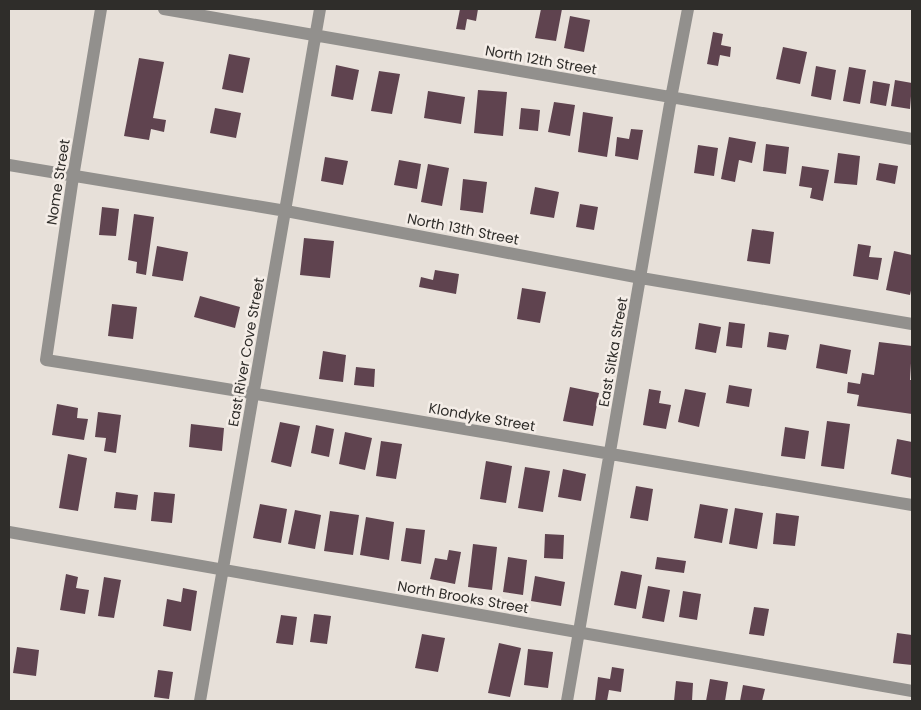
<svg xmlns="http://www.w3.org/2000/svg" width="921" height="710" viewBox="0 0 921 710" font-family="Poppins,sans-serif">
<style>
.building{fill:#5f434f}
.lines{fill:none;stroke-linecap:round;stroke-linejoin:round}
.minor{stroke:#92908d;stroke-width:12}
.labels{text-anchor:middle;stroke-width:5;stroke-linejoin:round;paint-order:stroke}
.street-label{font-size:14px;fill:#2f2d2a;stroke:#f4ede7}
</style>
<rect width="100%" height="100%" fill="#e7e0d9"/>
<path class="building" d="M460,9H478L476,21L467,19L465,30L456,29Z
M541,9H562L556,41L535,38Z
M570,16L590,20L584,52L564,48Z
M713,32L723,34L721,45L731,47L730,57L720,55L718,66L707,64Z
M783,47L807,52L800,84L776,79Z
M229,54L250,58L243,93L222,89Z
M139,58L164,62L153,118L166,120L164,132L151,129L149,140L124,136Z
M336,65L359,70L353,100L331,96Z
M816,66L836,70L831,100L811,96Z
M849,67L866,70L860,104L843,101Z
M379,71L400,74L392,114L371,111Z
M895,80L912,83L910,109L891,106Z
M873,81L890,84L886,106L870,103Z
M478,90L507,92L503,136L474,133Z
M428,91L465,97L461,124L424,118Z
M554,102L575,105L570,136L548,132Z
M215,108L241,113L236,138L210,133Z
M521,108L540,110L538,131L519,129Z
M583,112L613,117L607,157L578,152Z
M631,129L643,130L638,160L615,156L617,137L629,139Z
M729,137L756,142L752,163L739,160L735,182L721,179Z
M766,144L789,147L786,174L763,171Z
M698,145L718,148L714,176L694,173Z
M838,153L860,156L857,185L834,183Z
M325,157L348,161L343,185L321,181Z
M399,160L421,164L417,189L394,185Z
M879,163L898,166L895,184L876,180Z
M428,164L449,168L442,206L421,202Z
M802,166L829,170L823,201L810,198L812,188L799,186Z
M463,179L487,182L483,213L460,210Z
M535,187L559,192L554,218L530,214Z
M580,204L598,207L594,230L576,227Z
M102,207L119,209L116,236L99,235Z
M134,214L154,217L146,275L136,273L137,262L128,260Z
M752,229L774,232L770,264L747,261Z
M304,238L334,241L330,278L300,275Z
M858,244L871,246L869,257L882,258L878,280L853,276Z
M157,246L188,252L183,281L152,276Z
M894,251L912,255V286L910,295L886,290Z
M435,270L459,274L456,294L419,287L421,277L433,280Z
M522,288L546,292L540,323L517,319Z
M200,296L240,307L235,328L194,317Z
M112,304L137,307L133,339L108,336Z
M729,322L745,324L742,348L726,346Z
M699,323L721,327L716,353L695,349Z
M769,332L789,335L786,350L767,347Z
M879,342L912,346L910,380H912V414L857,406L859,395L847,393L848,382L860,384L862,373L874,375Z
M820,344L851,350L847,374L816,368Z
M323,351L346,355L343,382L319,379Z
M356,367L375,369L374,387L354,385Z
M729,385L752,389L749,407L726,403Z
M570,387L599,393L593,426L563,421Z
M649,389L661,391L659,403L671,405L666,429L643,425Z
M685,389L706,393L699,427L678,422Z
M57,404L78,408L77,418L88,419L84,440L52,435Z
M98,412L121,415L116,453L104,451L106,438L95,437Z
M827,421L850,424L844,469L821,466Z
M280,422L300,426L291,467L271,462Z
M191,424L224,428L222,451L189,447Z
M316,425L334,429L329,457L311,453Z
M785,427L809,431L805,459L781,456Z
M345,432L372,438L365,470L339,464Z
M897,439L912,442V478L891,474Z
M381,441L402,444L396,479L376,476Z
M68,454L87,458L78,511L59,508Z
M486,461L512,466L506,503L480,499Z
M525,467L550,471L543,512L518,508Z
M563,469L586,474L581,501L558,497Z
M636,486L653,489L648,521L630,518Z
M116,492L138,495L136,510L114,508Z
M154,492L175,494L172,523L151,521Z
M260,504L287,509L281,543L253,538Z
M700,504L728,509L722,543L694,538Z
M735,508L763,513L757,549L729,544Z
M295,510L321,515L315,549L288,544Z
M330,511L359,515L353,555L324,551Z
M776,513L799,516L795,546L773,544Z
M366,517L394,522L389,560L360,555Z
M406,528L425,530L421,564L401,561Z
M545,534L564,535L563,559L544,558Z
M473,544L497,547L492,590L468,587Z
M449,550L461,552L455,584L430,579L435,558L447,560Z
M508,557L527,560L523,595L503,592Z
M657,557L686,561L684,573L655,569Z
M621,571L642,575L636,609L614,605Z
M66,574L78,577L76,588L89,590L85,614L60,610Z
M535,576L565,582L561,606L531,601Z
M104,577L121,580L114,618L98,616Z
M648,586L670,590L664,622L642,618Z
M183,588L197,591L191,631L163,626L167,599L181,602Z
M683,591L701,594L697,620L679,617Z
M754,607L769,609L764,636L749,634Z
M314,614L331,616L327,644L310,642Z
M281,615L297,617L293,645L276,643Z
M897,633L912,635V665L893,663Z
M422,634L445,638L438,672L415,668Z
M499,643L521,648L510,697L488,693Z
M17,647L39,650L36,676L13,673Z
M528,649L553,652L548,688L524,685Z
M612,667L624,669L621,692L609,690L607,701H595L598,677L610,679Z
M158,670L173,672L169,699L154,697Z
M710,679L728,682L725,701H706Z
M676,681L693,683L692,701H674Z
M743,685L765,689L762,701H740Z"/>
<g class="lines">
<path class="minor" d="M101,9L73,177L46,360C335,405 623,457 912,505
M164,9L912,139
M9,165L286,211L641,278L912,324
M9,532L912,691
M200,701L320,9
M567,701L671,98L688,9"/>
</g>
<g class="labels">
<g class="street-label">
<text transform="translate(541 60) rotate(10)" y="5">North 12th Street</text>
<text transform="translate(58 182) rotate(-81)" y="5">Nome Street</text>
<text transform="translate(463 229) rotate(11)" y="5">North 13th Street</text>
<text transform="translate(246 352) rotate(-80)" y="5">East River Cove Street</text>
<text transform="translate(613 352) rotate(-80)" y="5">East Sitka Street</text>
<text transform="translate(482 417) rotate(10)" y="5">Klondyke Street</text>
<text transform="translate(463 597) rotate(10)" y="5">North Brooks Street</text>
</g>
</g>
<rect width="921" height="710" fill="none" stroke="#2f2d2a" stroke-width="20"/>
</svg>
